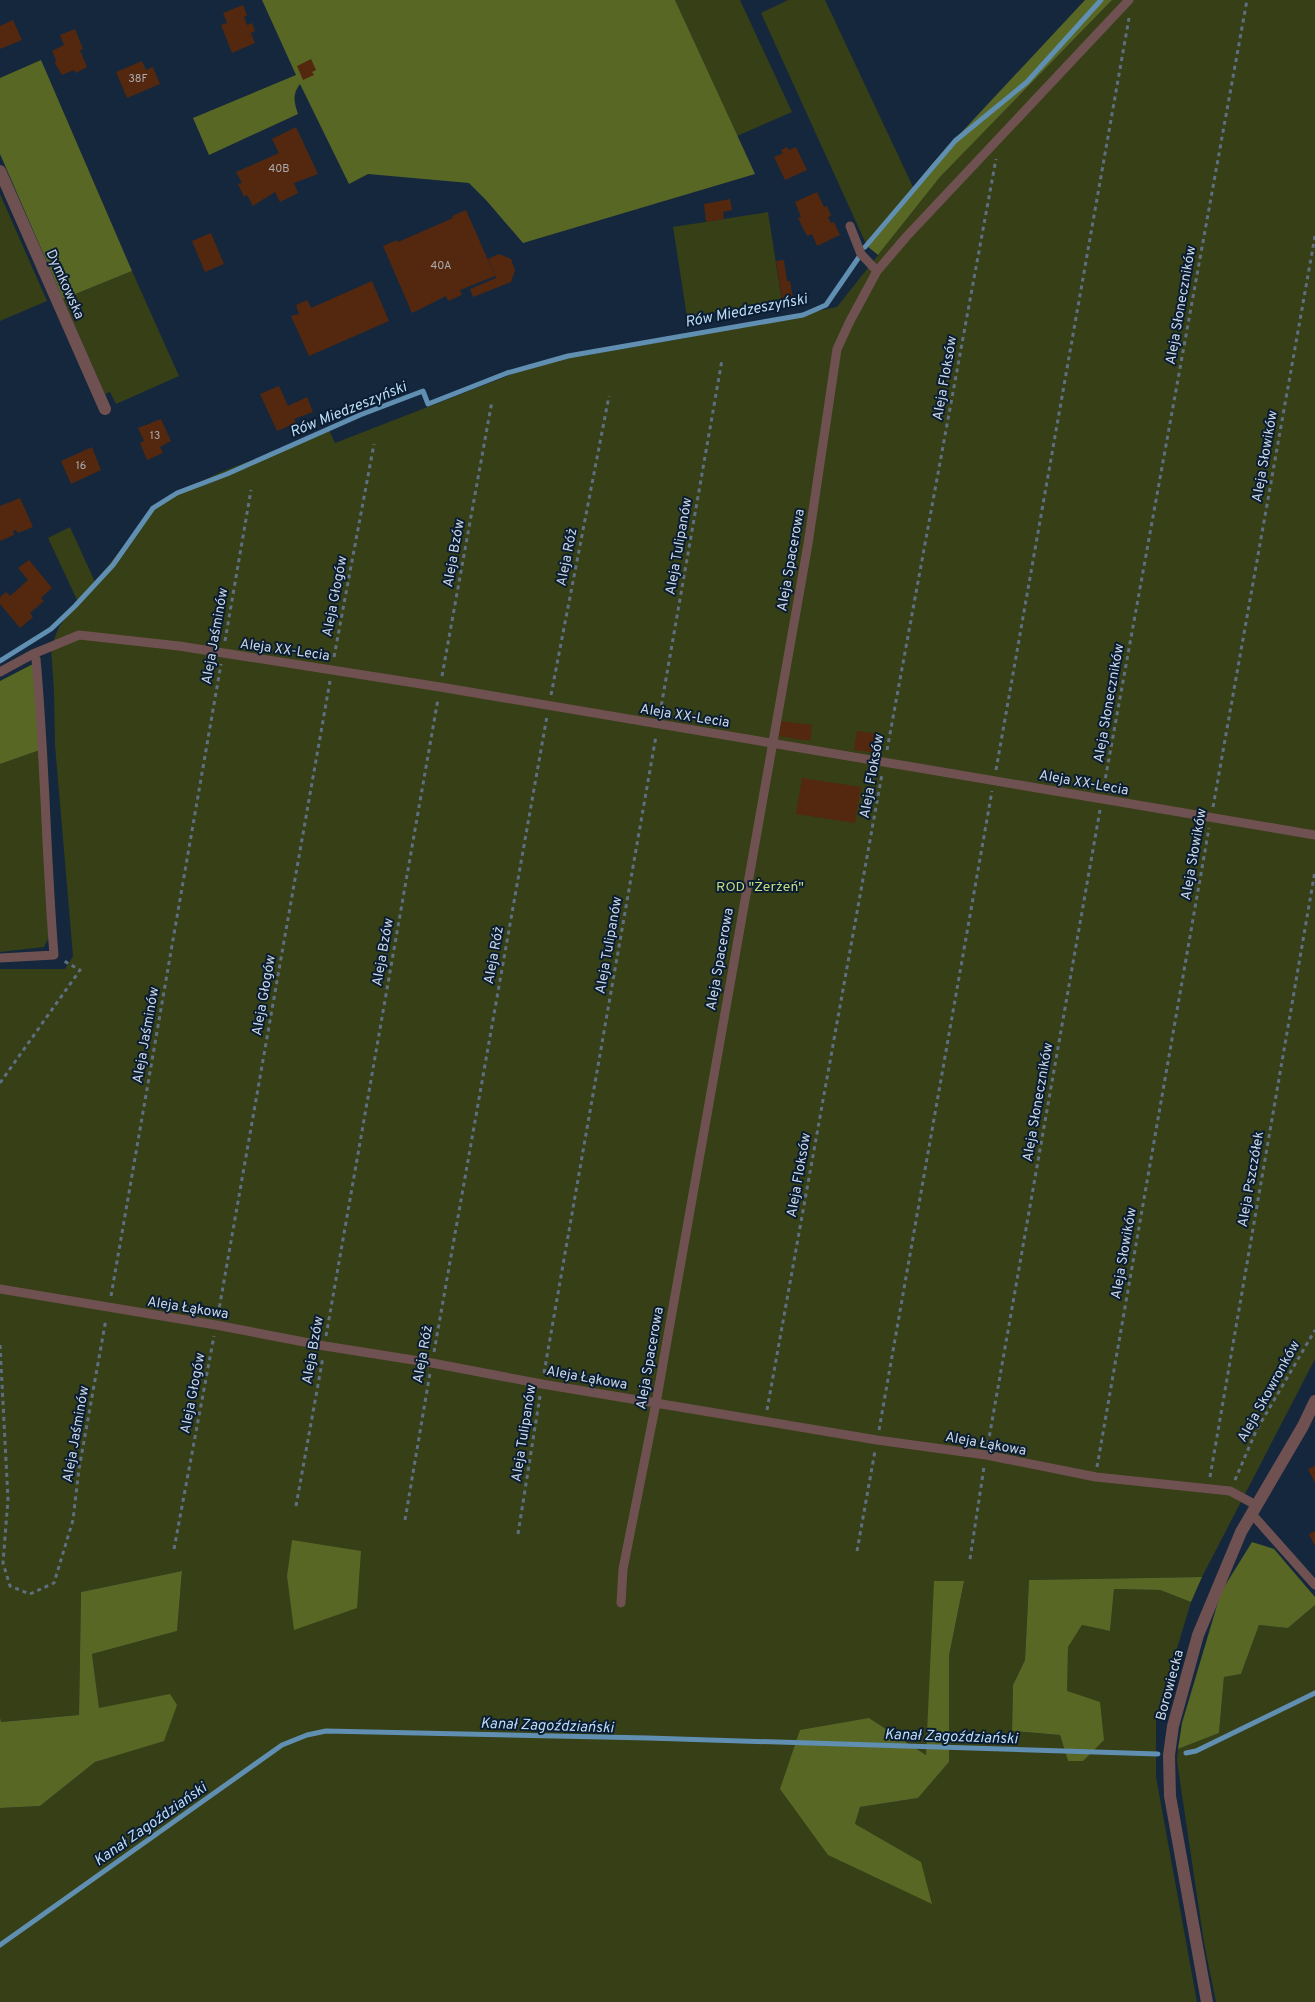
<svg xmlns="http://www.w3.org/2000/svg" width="1315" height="2002" viewBox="0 0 1315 2002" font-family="Overpass,sans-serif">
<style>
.green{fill:#363f16;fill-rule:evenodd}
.forest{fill:#596725}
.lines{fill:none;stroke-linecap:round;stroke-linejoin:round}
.stream{stroke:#608fb1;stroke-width:5}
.building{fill:#53280e}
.path{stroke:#5f6f82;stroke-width:3;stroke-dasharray:4 4;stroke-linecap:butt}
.lane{stroke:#705151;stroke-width:9}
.street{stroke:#705151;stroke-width:12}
.labels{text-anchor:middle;stroke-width:4;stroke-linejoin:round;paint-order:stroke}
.number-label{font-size:11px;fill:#acaaaf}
.street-label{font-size:14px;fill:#cad6e5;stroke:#0b1d32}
.park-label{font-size:14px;fill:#c6dc7e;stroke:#0b1d32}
.water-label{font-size:15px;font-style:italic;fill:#bbdbf4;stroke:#0b1d32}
</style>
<rect width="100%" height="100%" fill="#15273d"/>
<path class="green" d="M675,0H740L792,112L737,136Z
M788,0H825L914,189L867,246L761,13Z
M1112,0H1315V1359L1202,1577L1029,1580L1025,1660L1013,1685L1012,1731L1060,1735L1068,1761L1066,1691L1068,1646L1082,1625L1110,1631L1114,1589L1160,1590L1191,1602L1156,1718V1777L1197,2002H0V1808L40,1806L95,1762L164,1740L99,1709L92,1654L177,1631L182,1571L81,1592L79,1715L0,1722V969H65L73,956L55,745L54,692L51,647L59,627L78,602L48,538L70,527L95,582L159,502L221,472L329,430L335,443L541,363L685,338L837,307L940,177ZM964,1581L949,1656V1762L918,1798L860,1807L855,1824L869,1718L926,1755Z
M0,194L47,301L0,321Z
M768,212L782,302L687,317L673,227Z
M132,271L179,376L116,404L110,392L105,394L63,299Z
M40,750L49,937L44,947L0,952V764Z
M1315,1605V2002H1216L1204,1943L1177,1761L1178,1749L1219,1733L1224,1677L1241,1674L1259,1625L1288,1628Z"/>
<path class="forest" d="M262,0H675L755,174L523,243L486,200L469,183L368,174L349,184L300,84C292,94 294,102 298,114L209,155L193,118L296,75Z
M1085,0H1112L940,177L878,255L867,246L932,164Z
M41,60L132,271L63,299L0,154V78Z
M33,664L40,750L0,764V681Z
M292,1540L361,1551L357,1608L294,1630L287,1576Z
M1252,1542L1274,1549L1315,1597V1605L1288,1628L1259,1625L1241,1674L1224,1677L1219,1733L1178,1749L1182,1723L1221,1592Z
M182,1571L177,1631L92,1654L99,1708L170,1694L177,1705L164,1741L95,1762L40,1806L0,1808V1718L1,1722L79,1715L81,1592Z
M1202,1577L1191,1602L1160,1590L1114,1589L1110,1631L1082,1625L1068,1647L1067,1691L1100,1702L1104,1740L1083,1761H1068L1060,1735L1012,1731L1013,1685L1025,1660L1029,1580Z
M934,1581H964L949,1656V1762L918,1798L860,1807L855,1824L921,1862L932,1904L828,1855L780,1789L800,1730L869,1718L926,1755Z"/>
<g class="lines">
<path class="stream" d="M865,247L955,141L1027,82L1101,0
M0,661L51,629L75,606L113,565L153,508L177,493L227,474L360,415L423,391L428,404L507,373L568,356L803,315L826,305L859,257
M1186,1753L1196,1751L1315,1693
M0,1945L282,1745L307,1735L326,1731L648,1738L1158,1754"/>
</g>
<path class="building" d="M243,5L247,15L244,17L247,25L252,23L255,31L251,33L255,43L232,53L221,25L227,23L223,13Z
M13,20L22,40L0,49V26Z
M75,29L83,49L80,50L87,67L76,73L74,70L62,75L55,63L56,60L52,51L64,45L60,35Z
M311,59L316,70L312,72L314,75L303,80L297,66Z
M142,61L146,70L153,67L160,84L127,98L116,72Z
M296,127L318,174L294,183L298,193L280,202L275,192L253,206L247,195L244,197L238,184L242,183L236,172L279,153L272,139Z
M787,147L789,150L796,147L807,170L785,180L774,157L783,153L781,150Z
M817,192L824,207L827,206L831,216L828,217L831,223L834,222L840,235L817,246L812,234L807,236L798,218L801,217L795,202Z
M730,199L732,210L723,212L724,219L706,222L704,204Z
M466,210L495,276L460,290L462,295L448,301L446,296L412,313L383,246L397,240L398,242L453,218L452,216Z
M211,233L224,264L205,272L192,241Z
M499,254L511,259L515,270L511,282L473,297L470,289L496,278L488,259Z
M784,260L787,281H790L793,299L782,300L776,261Z
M372,281L389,321L309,356L291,316L299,314L296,305L307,300L311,308Z
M279,386L288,406L307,397L313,412L294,419L296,423L277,431L260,394Z
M161,419L171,441L160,447L163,453L147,460L140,443L144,441L138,428Z
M92,447L101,470L71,484L61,461Z
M20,498L33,527L18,533L16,530L13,531L14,535L0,541V506Z
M29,560L52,588L41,598L44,601L30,613L33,617L20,628L0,604V597L6,592L10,596L28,580L18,568Z
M781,721L812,725L810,741L779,736Z
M857,731L880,734L877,753L854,750Z
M802,778L861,787L855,823L796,814Z
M1315,1466V1483L1308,1469Z
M1315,1531V1546L1309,1534Z"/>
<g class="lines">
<path class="path" d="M225,641L251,490
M334,657L374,444
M442,676L492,401
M551,695L609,396
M660,713L722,360
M887,750L996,159
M996,770L1129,18
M1104,786L1247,0
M1213,807L1315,236
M0,1083L80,970L64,961
M111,1296L221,664
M218,1315L330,681
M326,1336L438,699
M0,1345L8,1499L3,1563L10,1586L30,1594L54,1583L73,1520L79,1469L106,1319
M434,1352L547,716
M544,1373L656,736
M767,1410L882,774
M879,1430L992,791
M988,1444L1100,810
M1097,1467L1209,828
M1210,1477L1315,871
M1235,1480L1256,1431L1315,1330
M296,1506L323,1357
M405,1520L430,1373
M518,1534L540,1396
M174,1549L214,1336
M857,1551L875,1451
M970,1559L984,1467"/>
<path class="lane" d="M850,226L861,254L877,271
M0,672L33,654L79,635L179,646L440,687L1315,835
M0,958L54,955C46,857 45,758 36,659L33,654
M0,1289L216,1325L325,1346L432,1363L542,1384L877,1440L986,1455L1096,1477L1230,1491L1256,1505
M1251,1513L1315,1585
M621,1603L623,1569L656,1403L808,544L837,349L850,321L877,271L907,236L1129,0"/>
<path class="street" d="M0,171L105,409
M1207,2002L1170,1796L1169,1755L1173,1726L1198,1635L1241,1532L1303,1426L1315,1401"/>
</g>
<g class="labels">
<g class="number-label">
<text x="138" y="82">38F</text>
<text x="279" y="172">40B</text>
<text x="441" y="269">40A</text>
<text x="155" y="439">13</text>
<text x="81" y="469">16</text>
</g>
<g class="street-label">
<text transform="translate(66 284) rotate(66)" y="5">Dymkowska</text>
<text transform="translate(1180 305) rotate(-80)" y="5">Aleja Słoneczników</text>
<text transform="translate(944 378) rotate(-80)" y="5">Aleja Floksów</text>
<text transform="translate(1264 456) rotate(-80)" y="5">Aleja Słowików</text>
<text transform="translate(678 546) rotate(-80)" y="5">Aleja Tulipanów</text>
<text transform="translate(453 553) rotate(-80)" y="5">Aleja Bzów</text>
<text transform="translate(566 557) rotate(-79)" y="5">Aleja Róż</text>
<text transform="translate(790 560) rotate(-80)" y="5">Aleja Spacerowa</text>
<text transform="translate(334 596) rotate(-79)" y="5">Aleja Głogów</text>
<text transform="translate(214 636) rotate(-80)" y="5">Aleja Jaśminów</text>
<text transform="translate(285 649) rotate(8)" y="5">Aleja XX-Lecia</text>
<text transform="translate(1108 703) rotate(-80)" y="5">Aleja Słoneczników</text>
<text transform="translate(685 715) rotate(9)" y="5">Aleja XX-Lecia</text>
<text transform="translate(871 776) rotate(-80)" y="5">Aleja Floksów</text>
<text transform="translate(1084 782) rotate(10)" y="5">Aleja XX-Lecia</text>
<text transform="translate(1193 854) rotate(-80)" y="5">Aleja Słowików</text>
<text transform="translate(608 945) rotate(-80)" y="5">Aleja Tulipanów</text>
<text transform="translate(382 952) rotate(-80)" y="5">Aleja Bzów</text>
<text transform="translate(493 955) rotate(-80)" y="5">Aleja Róż</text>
<text transform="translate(719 959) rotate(-80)" y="5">Aleja Spacerowa</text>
<text transform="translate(263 995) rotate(-80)" y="5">Aleja Głogów</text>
<text transform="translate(145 1035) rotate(-80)" y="5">Aleja Jaśminów</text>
<text transform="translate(1037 1102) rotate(-80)" y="5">Aleja Słoneczników</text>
<text transform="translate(798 1175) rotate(-80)" y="5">Aleja Floksów</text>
<text transform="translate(1250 1179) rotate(-80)" y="5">Aleja Pszczółek</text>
<text transform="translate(1123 1253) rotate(-80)" y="5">Aleja Słowików</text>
<text transform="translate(188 1307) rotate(9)" y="5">Aleja Łąkowa</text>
<text transform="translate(312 1350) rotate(-80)" y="5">Aleja Bzów</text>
<text transform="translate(422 1354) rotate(-80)" y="5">Aleja Róż</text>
<text transform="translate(649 1358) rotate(-80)" y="5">Aleja Spacerowa</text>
<text transform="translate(587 1377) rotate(10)" y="5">Aleja Łąkowa</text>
<text transform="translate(1268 1391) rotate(-61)" y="5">Aleja Skowronków</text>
<text transform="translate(192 1393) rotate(-79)" y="5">Aleja Głogów</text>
<text transform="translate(523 1433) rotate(-81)" y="5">Aleja Tulipanów</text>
<text transform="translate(75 1434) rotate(-80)" y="5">Aleja Jaśminów</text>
<text transform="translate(986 1443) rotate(10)" y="5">Aleja Łąkowa</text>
<text transform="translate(1169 1685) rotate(-75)" y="5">Borowiecka</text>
</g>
<g class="park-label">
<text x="760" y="891">ROD "Żerżeń"</text>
</g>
<g class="water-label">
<text transform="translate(746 310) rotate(-11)" y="5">Rów Miedzeszyński</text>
<text transform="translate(348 409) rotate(-22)" y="5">Rów Miedzeszyński</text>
<text transform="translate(547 1725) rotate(2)" y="5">Kanał Zagoździański</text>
<text transform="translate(951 1736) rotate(2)" y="5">Kanał Zagoździański</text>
<text transform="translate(150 1824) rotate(-35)" y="5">Kanał Zagoździański</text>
</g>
</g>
</svg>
